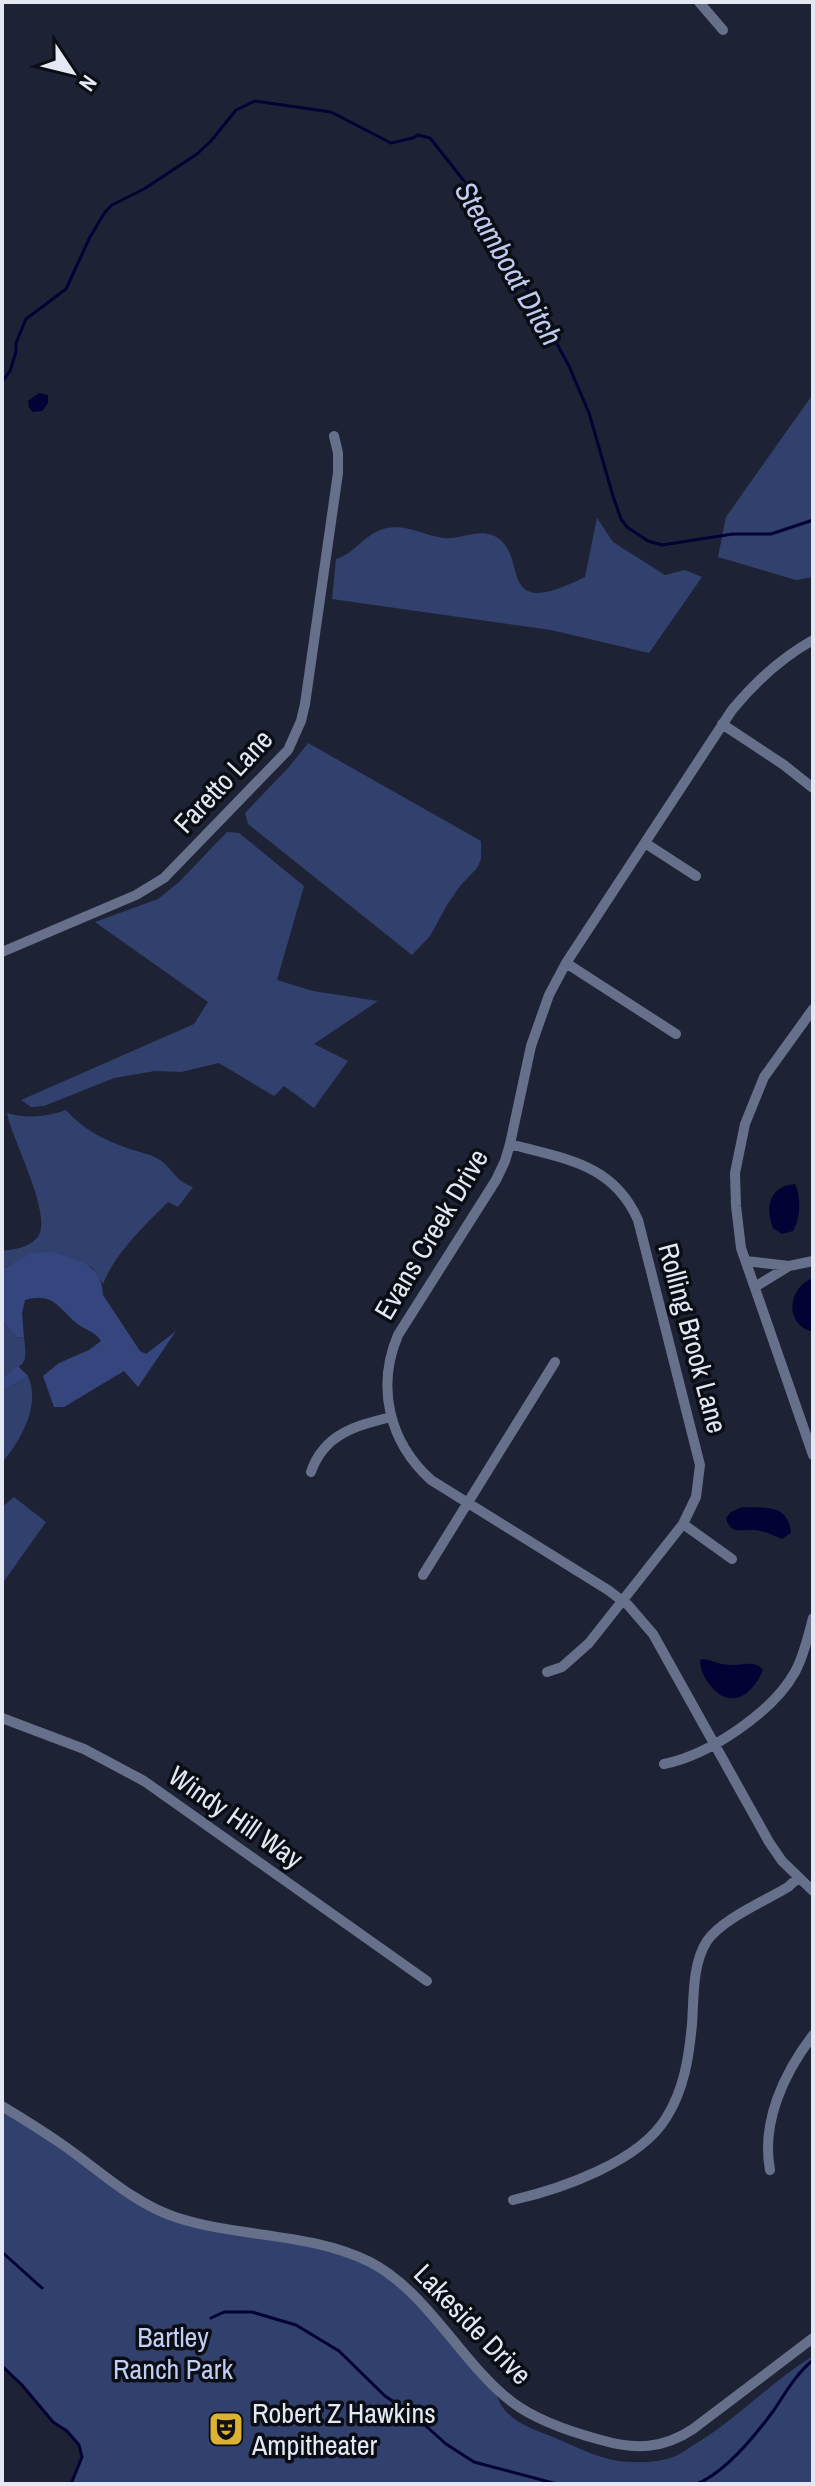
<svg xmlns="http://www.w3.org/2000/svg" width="815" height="2486" font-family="'Archivo Narrow',sans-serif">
<rect width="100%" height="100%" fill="#1d2334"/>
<!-- green -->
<path fill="#32406e" d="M813 394V577L796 580 718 557 726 517Z
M597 518 613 542 665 575 685 570 702 577 649 653 551 630 332 599 336 559C354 554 364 535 383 529 405 523 422 535 443 538 459 540 477 529 492 535 533 551 490 625 585 577Z
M308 743 481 841V859L477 868 460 886 447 905 430 936 412 955 248 824 245 813 289 767Z
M227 832 239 833 304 886 277 980 313 991 378 1001 314 1044 348 1061 314 1108 284 1086 274 1096 219 1063 181 1072 155 1071 114 1078 44 1106 31 1107 21 1100 194 1024 208 1002 95 922 158 899 179 882Z
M66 1110C82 1129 106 1141 130 1149 139 1152 153 1155 160 1160 174 1170 174 1180 193 1187L178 1207 168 1202C144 1226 115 1253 103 1284L93 1268 55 1252 10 1265 2 1270V1251C15 1249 28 1248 37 1238 55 1218 11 1138 7 1113 27 1119 47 1117 66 1110Z
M2 1321 16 1337 24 1338C28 1367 24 1362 2 1378Z
M28 1376C41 1405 21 1440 2 1463V1391Z
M14 1497 46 1522 2 1584V1507Z
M2 2108 160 2216 348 2254 395 2281 496 2390C499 2416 526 2427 548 2435 571 2444 594 2457 618 2461 634 2463 658 2463 673 2457 682 2454 691 2446 700 2441 740 2416 772 2381 813 2356V2484H71L82 2457 79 2445 67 2431 53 2422 22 2385 2 2366Z"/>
<!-- forest -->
<path fill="#35457e" d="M55 1252C79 1262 101 1262 103 1295L140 1351 146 1354 176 1331 138 1387 124 1371 64 1407H54L43 1376 59 1363 89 1350 101 1341C94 1330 84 1330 75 1322 57 1306 52 1292 25 1300L22 1313 24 1338 16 1337 2 1321V1270L31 1253Z
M18 1366 28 1376 2 1391V1378Z"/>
<!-- water -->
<path fill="#030235" d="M39 393 48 395V403L42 411 33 412 29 408 28 401Z
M795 1184C801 1196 801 1218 793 1231L782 1234 773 1228C765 1208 769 1186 795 1184Z
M813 1278V1332C784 1325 787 1288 813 1278Z
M742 1507C767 1508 788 1504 791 1533L782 1539C773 1535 764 1531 755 1530 741 1529 730 1535 726 1518L731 1512Z
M704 1659C713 1661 722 1665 731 1665 744 1665 755 1660 763 1670 752 1696 730 1711 709 1684 704 1677 700 1669 700 1660Z"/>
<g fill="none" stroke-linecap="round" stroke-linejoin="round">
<!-- stream -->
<path stroke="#030235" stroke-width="3" d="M2 382 10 371 16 352V343L26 319 66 289 90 237 105 212 112 205 144 189 197 154 211 141 236 110 255 101 331 112 391 143 413 138 418 135 430 138 480 201 501 248 525 285 569 366 589 413 613 496 621 519 627 527 648 541 662 545 733 534H771L813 520
M2 2252 42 2288
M211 2318 224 2312H252L296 2325 339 2351 385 2396 416 2417 446 2444 474 2462 557 2484
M2 2366 22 2385 53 2422 67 2431 79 2445 82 2457 71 2484
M697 2484C727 2471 755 2436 774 2410 786 2392 796 2374 813 2360"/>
<!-- minor -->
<path stroke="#67708b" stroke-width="10" d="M699 2 723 30
M813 640C781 658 755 682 732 710L566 963 549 995 531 1046 510 1144 505 1161 496 1180 398 1335C376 1387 389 1442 431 1480L608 1590 628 1605 653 1634 769 1842 782 1861 813 1891
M722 724 784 765 813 788
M645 843 696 876
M2 952 136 895 164 878 288 750 301 721 305 704 338 473V453L334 436
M566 963 676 1034
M813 1009 764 1077 745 1124 735 1173 736 1206 741 1248 813 1455
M510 1144C564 1159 613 1163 638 1220L700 1465 696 1497 683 1524 589 1643 562 1667 547 1672
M746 1261 789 1266
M755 1287 789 1266 813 1261
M311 1472C324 1434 355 1426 391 1417
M683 1524 732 1559
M423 1575 555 1362
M2 1718 84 1749 144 1781 427 1981
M664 1764C709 1755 773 1712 795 1672 804 1656 808 1636 813 1618
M2 2106C22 2118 43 2131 63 2145 99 2170 133 2203 175 2217 238 2238 310 2232 370 2262 428 2292 462 2364 512 2402 537 2421 571 2432 601 2440 635 2450 663 2449 693 2429L813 2338
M770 2170C761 2122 784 2073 813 2035
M513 2200C561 2189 639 2162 666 2118 684 2090 689 2057 692 2024 694 1998 692 1964 707 1941 722 1919 765 1901 788 1887L798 1878"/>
</g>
<!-- icons -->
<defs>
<symbol id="theatre-square" viewBox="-11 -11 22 22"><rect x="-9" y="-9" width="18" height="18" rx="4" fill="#dcb233" stroke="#0a0d14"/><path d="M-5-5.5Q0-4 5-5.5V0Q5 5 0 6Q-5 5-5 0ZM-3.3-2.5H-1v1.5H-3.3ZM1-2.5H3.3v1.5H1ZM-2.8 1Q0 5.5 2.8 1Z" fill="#111"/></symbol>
</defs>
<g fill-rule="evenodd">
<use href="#theatre-square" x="206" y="2409" width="40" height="40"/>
</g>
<g text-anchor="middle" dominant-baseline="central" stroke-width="7" stroke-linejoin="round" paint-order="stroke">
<!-- street labels -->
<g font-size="28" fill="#e3e8f3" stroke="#0a0d14">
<text transform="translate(223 781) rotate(-47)">Faretto Lane</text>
<text transform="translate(431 1234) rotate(-59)">Evans Creek Drive</text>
<text transform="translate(693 1338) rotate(75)">Rolling Brook Lane</text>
<text transform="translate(236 1817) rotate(35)">Windy Hill Way</text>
<text transform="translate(473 2324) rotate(46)">Lakeside Drive</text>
</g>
<!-- park labels -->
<g font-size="28" fill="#c1cdf1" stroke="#0a0d14">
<text x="173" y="2337">Bartley<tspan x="173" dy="32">Ranch Park</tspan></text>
</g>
<!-- poi labels -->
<g font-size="28" fill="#e3e8f3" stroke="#0a0d14" text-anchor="start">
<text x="252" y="2413">Robert Z Hawkins<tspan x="252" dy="32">Ampitheater</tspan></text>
</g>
<!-- water labels -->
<g font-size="30" font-style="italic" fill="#bfccef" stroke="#0a0d14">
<text transform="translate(509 263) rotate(60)">Steamboat Ditch</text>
</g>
</g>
<!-- border -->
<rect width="815" height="2486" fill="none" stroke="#e3e8f3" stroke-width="8"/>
<!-- north arrow -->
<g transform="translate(72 72) rotate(125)" stroke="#0a0d14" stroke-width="6" paint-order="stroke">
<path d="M0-6L14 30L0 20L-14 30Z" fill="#e3e8f3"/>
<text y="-12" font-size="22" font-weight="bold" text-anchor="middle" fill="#e3e8f3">N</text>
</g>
</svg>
